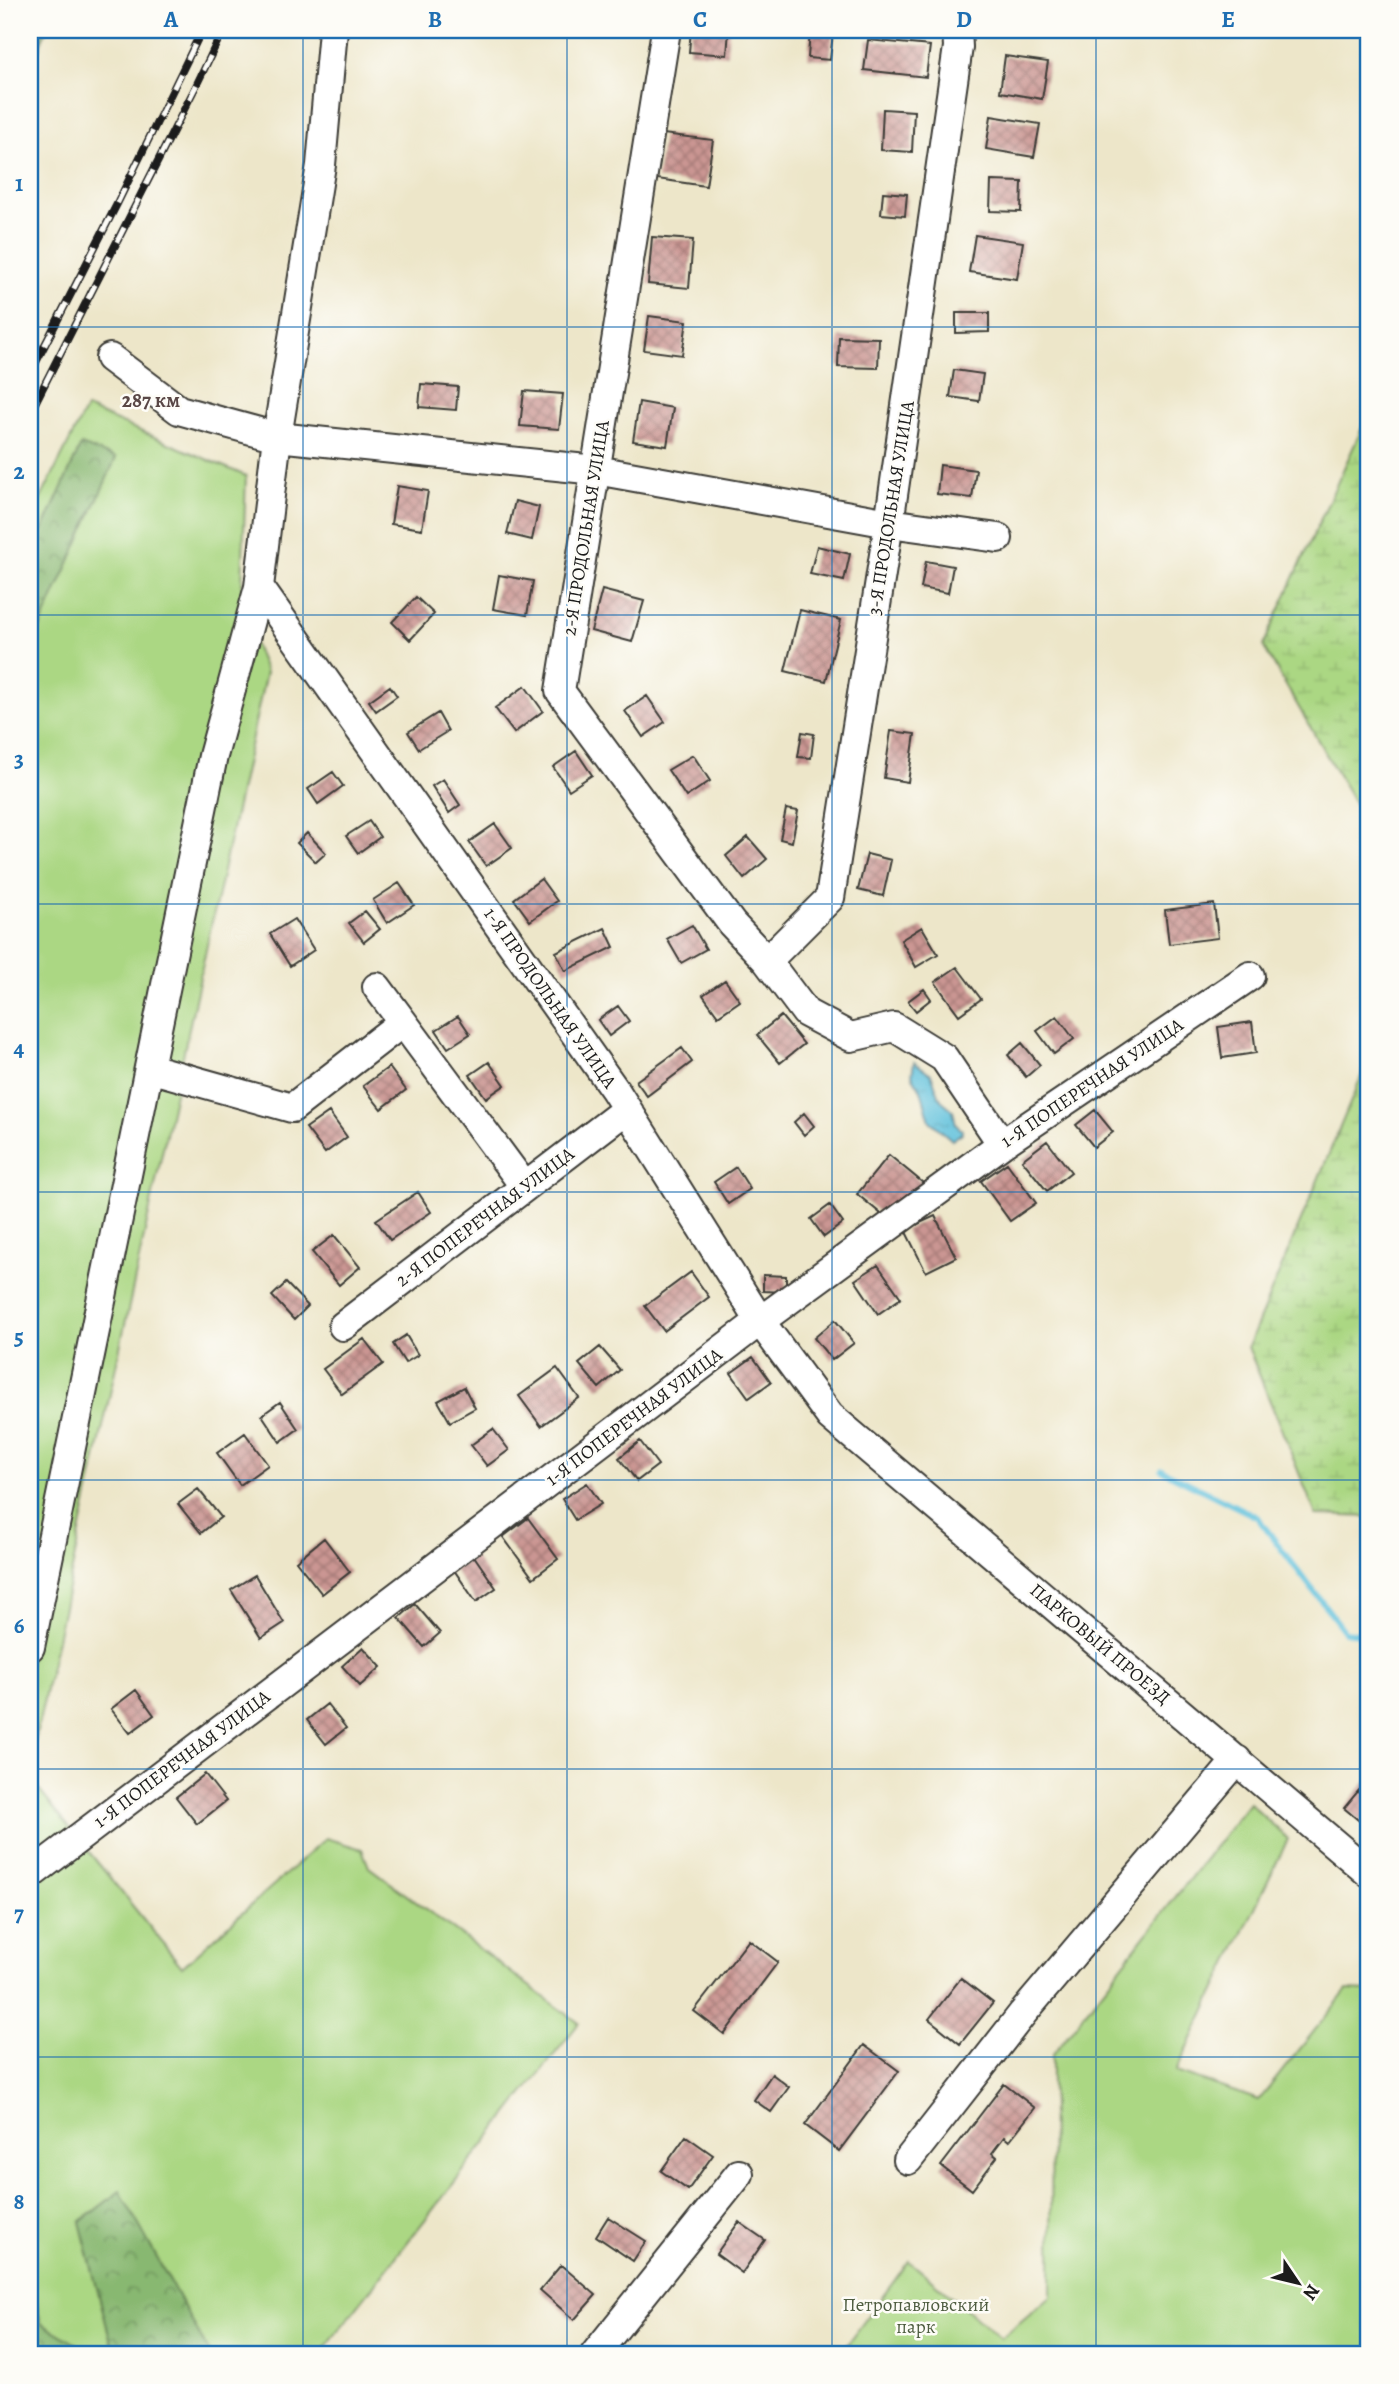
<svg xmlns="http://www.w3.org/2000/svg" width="1399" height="2384" font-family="Alegreya,serif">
<defs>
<pattern id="forest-crowns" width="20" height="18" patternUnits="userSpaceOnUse" patternTransform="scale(1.75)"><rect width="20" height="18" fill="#88b871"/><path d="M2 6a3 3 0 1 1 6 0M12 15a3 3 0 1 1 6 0" fill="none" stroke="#6e955c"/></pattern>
<pattern id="wetland-marsh" width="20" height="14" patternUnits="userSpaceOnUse" patternTransform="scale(1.75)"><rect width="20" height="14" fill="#abd783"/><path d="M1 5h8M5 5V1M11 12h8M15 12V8" fill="none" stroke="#93b871"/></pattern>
<pattern id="water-ripples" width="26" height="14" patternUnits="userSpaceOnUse" patternTransform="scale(1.75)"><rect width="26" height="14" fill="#5dc0db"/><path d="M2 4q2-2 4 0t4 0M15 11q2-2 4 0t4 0" fill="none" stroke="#50a4bb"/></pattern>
<pattern id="building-cross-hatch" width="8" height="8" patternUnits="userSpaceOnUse" patternTransform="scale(1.75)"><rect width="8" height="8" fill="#cb9693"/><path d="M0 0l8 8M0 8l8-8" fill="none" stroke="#a47a77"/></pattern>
</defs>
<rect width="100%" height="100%" fill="#fdfcf7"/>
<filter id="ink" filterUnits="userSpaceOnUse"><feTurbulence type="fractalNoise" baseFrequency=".0143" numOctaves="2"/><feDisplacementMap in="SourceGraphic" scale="14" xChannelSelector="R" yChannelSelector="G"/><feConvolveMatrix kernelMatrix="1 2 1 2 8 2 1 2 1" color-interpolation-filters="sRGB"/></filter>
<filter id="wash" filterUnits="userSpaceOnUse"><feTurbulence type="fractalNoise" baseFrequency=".00686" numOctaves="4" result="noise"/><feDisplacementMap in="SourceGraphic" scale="28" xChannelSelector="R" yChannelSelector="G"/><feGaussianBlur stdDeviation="1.57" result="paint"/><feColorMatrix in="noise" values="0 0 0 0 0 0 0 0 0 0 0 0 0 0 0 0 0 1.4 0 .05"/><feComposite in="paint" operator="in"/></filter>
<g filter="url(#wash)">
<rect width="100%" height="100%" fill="#ede6c9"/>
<!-- green -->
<path fill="#abd783" stroke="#647a50" stroke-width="2" d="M86 408 246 476 241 612 266 672 30 1764V520Z
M30 1779 182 1967 326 1838 362 1849 369 1867 579 2023 320 2354H30Z
M1249 1803 1288 1839 1176 2072 1259 2100 1347 1990 1369 1991V2354H840L909 2261 1001 2338 1051 2296 1052 2055Z"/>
<!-- forest -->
<path fill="url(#forest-crowns)" stroke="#526a46" stroke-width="2" d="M30 30H46L30 72Z
M81 445 116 458 30 650V558Z
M120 2191 210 2354H114L80 2222Z
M30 2277 41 2323 93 2354H30Z"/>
<!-- wetland -->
<path fill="url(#wetland-marsh)" stroke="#647a50" stroke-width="2" d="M1369 413V828L1263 646Z
M1369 1058V1517L1316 1515 1248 1347Z"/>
<!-- water -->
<path fill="url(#water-ripples)" stroke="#3c6e7c" stroke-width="2" d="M914 1062 931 1074 941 1100 953 1110 956 1125 962 1130V1133L952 1140 930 1121 921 1090 912 1075Z"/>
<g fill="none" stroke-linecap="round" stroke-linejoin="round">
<!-- stream -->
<path stroke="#5dc0db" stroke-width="6" d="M1162 1470 1257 1517 1345 1632 1369 1635"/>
</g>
<g id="blocks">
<!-- building -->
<path fill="url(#building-cross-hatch)" d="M691 30H729L727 55 689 52Z
M810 31 833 33 830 60 808 58Z
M868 40 930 46 926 77 864 70Z
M1005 56 1048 62 1042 99 1000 92Z
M883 109 914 111 912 152 881 150Z
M991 116 1040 124 1034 157 986 149Z
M663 134 713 140 706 186 657 179Z
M991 181 1022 182 1021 212 990 211Z
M883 192 907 194 905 216 881 214Z
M975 235 1023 242 1017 279 969 272Z
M652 237 693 240 689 288 648 284Z
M956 313H989V332L956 333Z
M649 316 687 321 682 355 644 350Z
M839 337 879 338 878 368 838 367Z
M954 370 983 374 979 401 950 397Z
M421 384 458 387 456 410 419 407Z
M524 391 563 394 559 429 520 426Z
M639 402 673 408 667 446 633 441Z
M940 465 976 470 972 498 937 494Z
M397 486 428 491 422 529 391 524Z
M515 501 539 507 532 540 507 534Z
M817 546 850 554 844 581 810 574Z
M926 561 953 566 948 593 921 588Z
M499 575 533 581 527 615 493 609Z
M602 590 644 601 632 642 591 631Z
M416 597 434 614 410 640 392 622Z
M800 610 841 620 826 681 785 671Z
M390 686 397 696 376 711 369 701Z
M525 686 543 711 514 733 495 708Z
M647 696 665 722 643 737 625 711Z
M438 713 448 731 419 749 408 732Z
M891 731 915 734 908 782 884 778Z
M802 732 814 734 811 758 798 757Z
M576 751 592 775 569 790 553 767Z
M693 755 710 781 686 797 668 770Z
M333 772 343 786 318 804 308 789Z
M443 779 460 805 449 813 432 786Z
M786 809 798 811 792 842 780 839Z
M369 821 380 837 358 853 346 836Z
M495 824 512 848 486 866 469 842Z
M307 833 326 853 316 862 297 843Z
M748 837 767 859 744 879 726 856Z
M867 854 891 860 883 896 858 890Z
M541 879 557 901 530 921 514 899Z
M399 883 414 905 387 923 373 900Z
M1214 904 1218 938 1169 944 1165 910Z
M365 911 380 929 364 942 349 923Z
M294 919 314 950 290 966 270 934Z
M692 925 706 949 681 963 667 939Z
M922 927 938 954 916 967 901 940Z
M605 928 614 947 565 971 556 952Z
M957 967 981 999 959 1015 935 982Z
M725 980 740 1001 718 1016 703 995Z
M924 989 931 999 916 1011 908 1001Z
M618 1006 629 1021 609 1036 598 1020Z
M458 1016 470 1034 448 1048 436 1030Z
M781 1016 804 1044 780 1063 757 1035Z
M1057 1016 1074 1039 1054 1054 1037 1031Z
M1252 1022 1256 1053 1222 1058 1218 1027Z
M1022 1043 1040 1065 1026 1077 1008 1055Z
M682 1048 692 1062 647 1096 636 1081Z
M489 1062 505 1085 486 1098 470 1075Z
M389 1067 406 1090 381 1109 363 1086Z
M1095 1110 1113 1132 1094 1147 1076 1125Z
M329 1112 347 1137 325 1153 306 1128Z
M804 1113 814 1126 804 1135 794 1122Z
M1047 1141 1071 1172 1047 1191 1022 1160Z
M889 1155 923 1183 891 1222 857 1194Z
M1007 1163 1036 1203 1010 1221 981 1181Z
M736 1167 750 1189 728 1204 714 1182Z
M418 1192 431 1212 390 1240 376 1220Z
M830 1205 843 1223 824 1237 811 1219Z
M935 1216 956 1257 926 1272 905 1230Z
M334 1235 360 1267 339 1285 312 1252Z
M878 1265 901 1298 878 1314 855 1280Z
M691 1272 709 1297 664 1331 645 1306Z
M763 1275 786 1276V1292L763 1291Z
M286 1283 308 1306 294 1320 272 1296Z
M835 1320 854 1343 832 1360 814 1338Z
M406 1335 418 1355 405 1363 393 1344Z
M364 1339 383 1364 342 1394 323 1369Z
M600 1347 620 1370 599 1388 579 1364Z
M753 1357 771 1382 749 1398 731 1373Z
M557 1368 579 1398 541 1426 519 1396Z
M464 1387 475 1408 450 1422 438 1401Z
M280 1402 298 1429 280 1442 262 1415Z
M493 1429 509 1450 487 1466 471 1445Z
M245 1433 268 1465 240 1485 217 1453Z
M640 1441 658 1465 637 1481 619 1458Z
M587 1483 601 1504 575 1520 562 1499Z
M198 1489 221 1517 201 1533 178 1504Z
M528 1518 558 1559 533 1578 503 1537Z
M324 1538 350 1572 322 1594 296 1561Z
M474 1556 496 1588 476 1602 454 1570Z
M255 1575 284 1623 261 1638 231 1590Z
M415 1604 440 1633 424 1647 399 1618Z
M363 1647 381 1667 360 1686 342 1666Z
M136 1690 154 1715 130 1733 111 1709Z
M327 1704 346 1728 326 1744 307 1720Z
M205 1774 226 1801 197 1824 176 1797Z
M1369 1778V1829L1344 1808Z
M749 1940 778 1962 724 2034 694 2011Z
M961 1978 993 2003 960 2044 929 2019Z
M864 2045 899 2071 839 2151 805 2125Z
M772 2074 789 2087 771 2112 754 2100Z
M1004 2084 1035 2108 1009 2141 1004 2137 992 2153 997 2157 972 2190 941 2166Z
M686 2136 713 2155 688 2190 661 2171Z
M608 2217 646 2241 633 2261 596 2236Z
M739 2222 765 2240 742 2273 716 2254Z
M561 2265 596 2295 574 2320 540 2290Z"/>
</g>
</g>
<g filter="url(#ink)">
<use href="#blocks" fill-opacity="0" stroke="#3b3a36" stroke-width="2"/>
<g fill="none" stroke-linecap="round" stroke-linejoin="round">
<defs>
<path id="minor" d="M666 30 560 691 732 924 767 961 806 1013 851 1037 894 1027 944 1058 1002 1144
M110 358 179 410 277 437 596 470 889 523 998 538
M259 587 615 1090 760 1321 830 1416 1369 1873
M767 961 830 898 889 523 958 47 957 30
M377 987 525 1187
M149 1068 292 1108 403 1022
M343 1326 627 1109
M30 1647 213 756 259 587 277 437 321 165 333 30
M30 1875 760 1321 1002 1144 1250 976
M908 2160 1023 2013 1237 1760
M595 2354 739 2174"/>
</defs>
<!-- minor casing -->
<use href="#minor" stroke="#3b3a36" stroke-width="32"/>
<!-- minor -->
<use href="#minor" stroke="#fff" stroke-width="28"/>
<defs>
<path id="rail" d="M30 374 118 202 202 30
M30 413 196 86 223 30"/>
</defs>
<!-- rail casing -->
<use href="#rail" stroke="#1c1c1c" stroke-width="8"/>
<!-- rail -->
<use href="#rail" stroke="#fdfcf7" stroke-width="5" stroke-dasharray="16" stroke-linecap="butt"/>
</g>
</g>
<!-- grid -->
<path fill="none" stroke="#1f6fb2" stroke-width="2" stroke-opacity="0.55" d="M303 30V2354M567 30V2354M832 30V2354M1096 30V2354M30 327H1369M30 615H1369M30 904H1369M30 1192H1369M30 1480H1369M30 1769H1369M30 2057H1369"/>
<g text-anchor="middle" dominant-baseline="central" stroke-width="5" stroke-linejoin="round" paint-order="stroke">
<!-- street labels -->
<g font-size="19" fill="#1c1c1c" stroke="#fdfcf7">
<text transform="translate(891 508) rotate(-81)">3-Я ПРОДОЛЬНАЯ УЛИЦА</text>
<text transform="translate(586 528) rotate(-81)">2-Я ПРОДОЛЬНАЯ УЛИЦА</text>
<text transform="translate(550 998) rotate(55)">1-Я ПРОДОЛЬНАЯ УЛИЦА</text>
<text transform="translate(1092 1083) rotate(-34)">1-Я ПОПЕРЕЧНАЯ УЛИЦА</text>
<text transform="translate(485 1217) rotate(-37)">2-Я ПОПЕРЕЧНАЯ УЛИЦА</text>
<text transform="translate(634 1417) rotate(-37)">1-Я ПОПЕРЕЧНАЯ УЛИЦА</text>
<text transform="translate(1100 1644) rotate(40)">ПАРКОВЫЙ ПРОЕЗД</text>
<text transform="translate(182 1759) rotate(-37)">1-Я ПОПЕРЕЧНАЯ УЛИЦА</text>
</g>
<!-- park labels -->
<g font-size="19" fill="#4e5d40" stroke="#fdfcf7">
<text x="916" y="2305">Петропавловский<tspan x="916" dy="22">парк</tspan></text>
</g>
<!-- neighbourhood labels -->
<g font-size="21" font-weight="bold" fill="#594746" stroke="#fdfcf7">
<text x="151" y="400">287 км</text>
</g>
</g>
<!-- margin -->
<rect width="1399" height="2384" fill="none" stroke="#fdfcf7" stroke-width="77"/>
<!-- north arrow -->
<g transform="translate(1298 2283) rotate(125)" stroke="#fdfcf7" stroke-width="5" paint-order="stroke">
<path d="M0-5L12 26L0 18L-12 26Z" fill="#1c1c1c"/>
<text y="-10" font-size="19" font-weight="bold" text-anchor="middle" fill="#1c1c1c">N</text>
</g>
<rect x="38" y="38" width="1322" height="2308" fill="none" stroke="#1f6fb2" stroke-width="2.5"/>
<g font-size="23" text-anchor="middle" font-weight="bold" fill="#1f6fb2">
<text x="171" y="27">A</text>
<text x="435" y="27">B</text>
<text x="700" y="27">C</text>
<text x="964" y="27">D</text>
<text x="1228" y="27">E</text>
<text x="19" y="191">1</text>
<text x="19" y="479">2</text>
<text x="19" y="767">3</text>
<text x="19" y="1056">4</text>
<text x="19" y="1344">5</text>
<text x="19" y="1633">6</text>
<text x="19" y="1921">7</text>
<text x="19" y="2209">8</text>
</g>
</svg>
